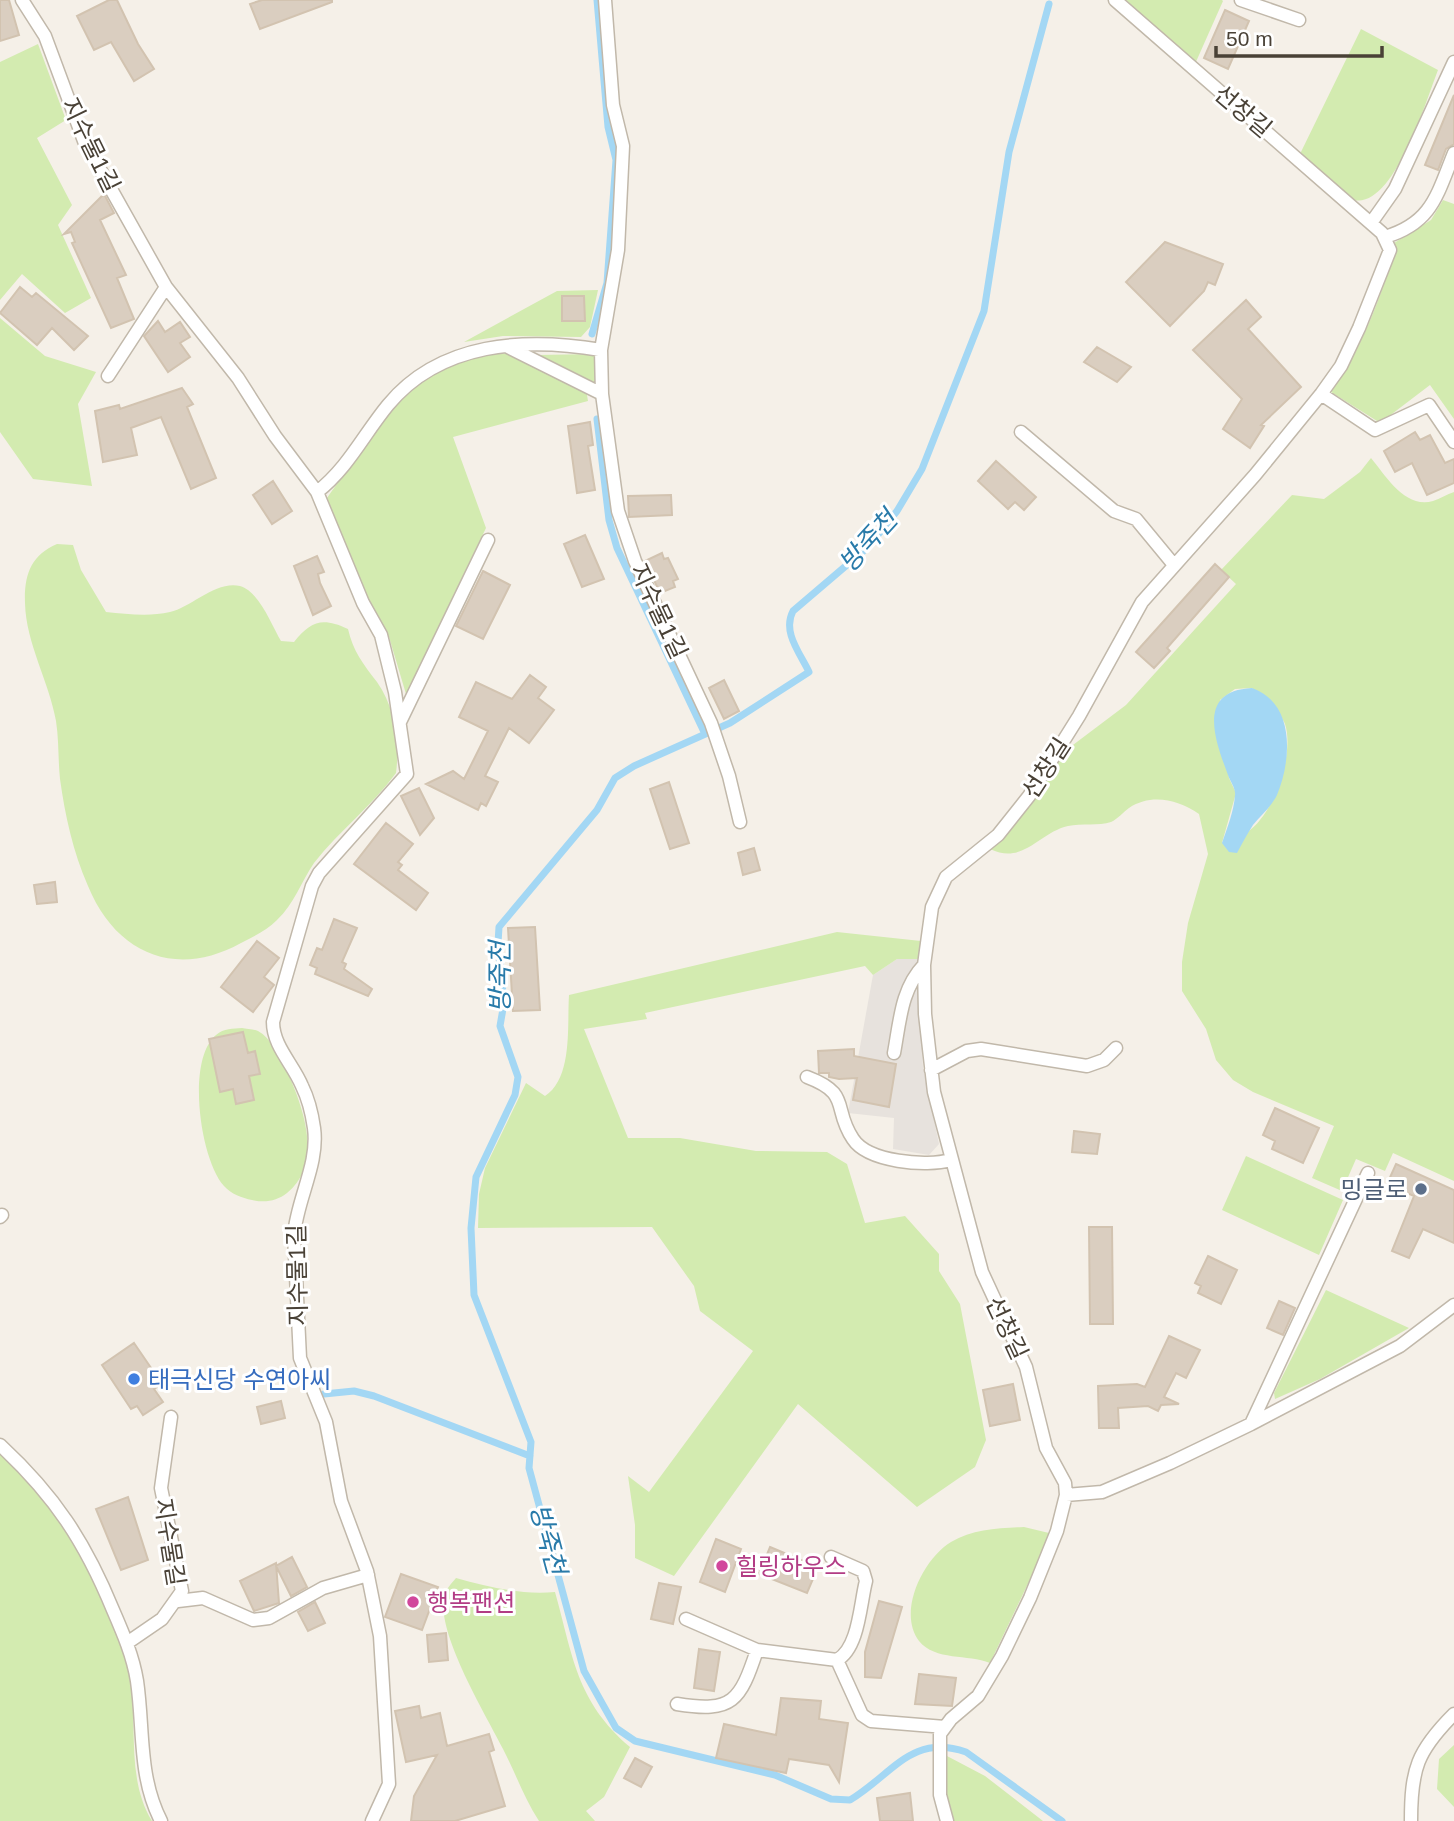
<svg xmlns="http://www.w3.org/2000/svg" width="1454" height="1821" font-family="Arial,'Noto Sans KR',sans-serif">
<rect width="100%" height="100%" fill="#f5f0e8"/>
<!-- industrial -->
<path fill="#e7e2dd" d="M897 959H918L923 1068 939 1144 929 1155 893 1149 894 1118 848 1113 873 975Z"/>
<!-- green -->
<path fill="#d3ebb0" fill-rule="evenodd" d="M1123 0H1222L1223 1 1195 64Z
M1361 29 1438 70C1427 98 1394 209 1354 200 1335 195 1314 169 1299 156Z
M38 44 66 120 37 138 72 205 58 225 91 298 65 313 22 274 0 300V62Z
M1443 200 1454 204V419L1430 385 1384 420 1377 421 1331 392C1362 349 1380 298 1396 248L1394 243 1431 220Z
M598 290 590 327 581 337 503 336 464 342 557 291Z
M0 318 45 356 96 372 78 404 92 486 33 479 0 432Z
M497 353 515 354 586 389 588 401 453 437 486 528 406 694 389 637 364 594 327 498C374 435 411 361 497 353Z
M597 354V386L536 355Z
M1371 458C1386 476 1405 509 1433 501 1440 499 1447 494 1454 492V1181L1393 1153 1385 1171 1356 1159 1342 1191 1312 1178 1334 1126 1253 1092 1233 1080 1216 1060 1206 1029 1182 991V962L1188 923 1208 854 1199 814C1178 800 1152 793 1129 808 1123 812 1118 819 1111 822 1099 826 1081 823 1068 826 1038 833 1024 865 990 849L1011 830 1061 754 1126 705 1236 584 1221 570 1292 495 1324 499 1360 472ZM1252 688C1261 698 1281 712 1285 724 1295 754 1273 816 1247 832 1240 837 1230 839 1222 843L1236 793 1229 778 1220 700 1235 689Z
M57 544 73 545 81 570 106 612C127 614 149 617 170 612 191 607 217 580 240 586 259 591 272 626 281 641L294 642C311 621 322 617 348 629 353 651 363 664 377 682 395 707 400 743 396 773 372 806 339 831 314 863 301 882 294 904 277 920 267 930 253 937 241 943 176 979 116 954 88 886 73 852 65 815 60 779 58 760 59 740 56 721 49 681 26 644 25 603 24 575 31 555 57 544Z
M837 932 921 941 918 959H897L873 975 865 966 645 1013 647 1019 584 1029 628 1138H680L756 1151 827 1152 847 1164 865 1223 905 1216 939 1254V1271L960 1304 986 1440 975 1467 917 1507 798 1404 674 1576 635 1558V1525L628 1476 649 1492 753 1351 700 1311 694 1286 652 1227 478 1228 479 1194 485 1168 526 1083 545 1096C573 1078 567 1025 569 995Z
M242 1028C246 1029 253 1029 258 1031 271 1038 279 1056 286 1069 302 1104 325 1163 287 1193 277 1201 265 1203 252 1200 242 1198 231 1194 224 1186 200 1159 186 1060 216 1035 224 1028 233 1029 242 1028Z
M1246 1156 1343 1200 1319 1255 1222 1210Z
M1326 1290 1409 1328 1320 1379 1275 1399 1274 1393Z
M0 1452C26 1478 53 1505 73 1537 94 1569 121 1637 129 1675 139 1723 125 1777 152 1821H0Z
M1024 1527 1049 1533 1035 1569 990 1663C968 1654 935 1661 919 1641 897 1612 923 1559 951 1542 973 1529 999 1528 1024 1527Z
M456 1578C489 1587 520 1595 555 1592 573 1656 576 1701 630 1747L604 1797 586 1811 595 1821H539C524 1798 516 1774 503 1749 486 1715 436 1633 444 1596 445 1590 452 1583 456 1578Z
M1454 1745V1807L1437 1789 1439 1759Z
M947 1756 985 1776 1043 1821H953L947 1800Z"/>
<!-- water -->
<path fill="#a3d7f4" d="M1252 688C1295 703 1292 759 1277 795 1271 807 1261 815 1253 825 1247 834 1242 844 1237 853L1229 852 1222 843C1227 828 1234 811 1235 795 1236 789 1230 781 1228 775 1215 740 1196 691 1252 688Z"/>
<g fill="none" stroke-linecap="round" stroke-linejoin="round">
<!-- stream -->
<path stroke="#a3d7f4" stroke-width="7" d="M1049 4 1009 152 984 311 922 469 897 511 868 547 793 611C782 632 800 653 809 672L730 723 634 766 615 778 597 810 499 927 498 943 504 1003 500 1026 518 1077 515 1095 476 1177 471 1228 474 1295 531 1442 529 1468 584 1671 616 1728 635 1741 775 1775 831 1799 850 1800C892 1775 911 1733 966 1752L1062 1821
M592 334 607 283 616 160 608 127 597 0
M597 419 609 520 617 548 705 734
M324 1394 354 1391 374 1396 530 1456"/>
</g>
<!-- building -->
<path fill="#dacec0" stroke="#d2c3b0" stroke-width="2" d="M0 0H9L19 35 0 41Z
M109 0H117L138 44 154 69 134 81 111 42 94 50 77 16Z
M262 0H332V2L260 29 250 4Z
M1225 10 1249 21 1228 69 1204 58Z
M1454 95V144L1446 149 1438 170 1425 165Z
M104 194 114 213 100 220 126 275 117 278 134 319 111 328 72 243 75 242 71 232 64 234Z
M1165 242 1223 264 1215 285 1208 282 1204 291 1170 326 1126 282Z
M20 287 32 297 36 293 88 336 74 350 52 328 37 345 0 313Z
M562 296H584L585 321H562Z
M1246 300 1261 317 1248 329 1301 387 1261 425 1264 426 1250 448 1223 429 1242 399 1193 350Z
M158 321 165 332 180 322 190 337 180 343 190 357 168 372 144 336Z
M1097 347 1131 367 1117 382 1084 362Z
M182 388 193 404 187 407 216 478 191 489 161 417 131 428 137 455 103 462 95 411 119 405 120 409Z
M590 422 593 445 588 446 595 490 577 493 568 426Z
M1415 432 1420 440 1430 435 1445 463 1454 459V483L1427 495 1412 463 1395 472 1384 451Z
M996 461 1036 497 1024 510 1015 502 1008 509 978 481Z
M273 481 292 511 272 524 253 495Z
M671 495 672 515 629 517 628 496Z
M585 535 604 579 582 587 564 544Z
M662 553 664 559 668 558 678 579 673 581 675 587 660 593 645 561Z
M317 556 324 572 318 574 320 583 331 606 313 615 294 566Z
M1215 564 1229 577 1167 648 1170 651 1154 668 1136 652Z
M483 571 510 585 483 639 456 626Z
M530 675 546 687 538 698 554 710 529 743 509 728 485 776 498 782 486 806 481 803 478 810 426 784 453 771 464 779 488 731 459 717 476 682 512 699Z
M724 680 739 711 724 719 709 688Z
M669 782 689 843 670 849 650 789Z
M419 788 434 818 420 835 401 796Z
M386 823 413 844 398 862 402 865 398 870 428 893 416 910 354 864Z
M754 848 760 870 743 875 738 853Z
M55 882 57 902 37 904 34 885Z
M334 919 357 928 342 962 346 964 344 969 372 989 368 996 315 974 317 968 310 965 317 948 322 950Z
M535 927 540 1010 513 1011 508 928Z
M257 941 279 958 264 977 274 985 253 1012 221 987Z
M243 1032 248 1053 255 1051 260 1074 249 1076 254 1100 236 1104 233 1089 220 1092 209 1039Z
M854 1049V1056L896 1064 889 1107 853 1100 857 1078 839 1079 829 1077V1073H819L818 1051Z
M1275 1108 1319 1128 1303 1163 1272 1149 1275 1141 1263 1135Z
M1074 1131 1100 1134 1097 1154 1072 1152Z
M1396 1164 1454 1190V1243L1423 1229 1409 1258 1392 1251 1414 1196 1387 1184Z
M1089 1227H1112L1113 1324H1090Z
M1208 1256 1237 1270 1221 1304 1198 1293 1201 1286 1195 1283Z
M1279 1301 1295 1308 1283 1335 1267 1328Z
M1169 1336 1200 1350 1186 1378 1176 1373 1164 1397 1179 1404 1161 1405 1158 1411 1148 1406 1118 1408 1119 1428H1099L1098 1386 1137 1384 1145 1387Z
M134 1343 162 1384 154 1389 163 1402 143 1415 137 1406 131 1409 102 1365Z
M1013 1384 1020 1420 990 1426 983 1390Z
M281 1401 285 1418 261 1424 257 1407Z
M128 1497 148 1560 121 1570 96 1509Z
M716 1539 741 1549 725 1592 700 1582Z
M770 1547 818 1567 807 1593 759 1574Z
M292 1557 307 1587 291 1596 276 1566Z
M276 1563 279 1603 254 1611 240 1581Z
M401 1574 438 1587 422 1630 385 1617Z
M659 1583 681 1587 673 1624 651 1619Z
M879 1601 902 1607 881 1678 865 1677V1652Z
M315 1602 325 1623 308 1631 298 1612Z
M446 1633 448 1660 429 1662 427 1635Z
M699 1649 720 1652 714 1691 694 1688Z
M919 1674 956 1678 952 1706 915 1704Z
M781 1698 821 1701 819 1719 848 1723 839 1782 829 1765 789 1759 786 1773 716 1758 724 1724 776 1735Z
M419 1706 421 1718 440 1713 447 1746 489 1734 494 1750 489 1752 505 1806 455 1821H411L414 1796 437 1755 406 1762 395 1711Z
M635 1758 652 1767 641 1787 624 1778Z
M910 1793 913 1821H880L877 1798Z"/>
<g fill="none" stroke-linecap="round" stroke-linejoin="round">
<defs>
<path id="lane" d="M22 0 45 36 84 141 166 287 238 378 275 436 317 492 363 603 381 635 395 692 407 774 319 873 312 886 273 1022C273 1046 293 1064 302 1086 308 1098 312 1114 314 1128 319 1164 297 1199 294 1235L300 1358 326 1422 341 1501 367 1571 380 1636 389 1784 372 1821
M605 0 613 105 623 146 618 250 601 350 602 394 618 511 635 561 711 723 729 776 740 822
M1241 0 1299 20
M1371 223 1395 189 1454 62
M1385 237C1432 223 1437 195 1454 153
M508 347 602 394
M108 376 166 287
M1321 394 1375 430 1429 405 1454 442
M1021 432 1114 511 1136 519 1174 565
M317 492C348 468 364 434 388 405 440 342 525 337 601 350
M400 722 488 540
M894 1053C900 1021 901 989 924 965
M931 1070 967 1051 981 1049 1087 1066 1104 1060 1116 1048
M807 1077C852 1094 832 1108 853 1139 868 1162 926 1167 951 1160
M0 1217 2 1215
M1251 1424 1368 1173
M0 1445C55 1496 85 1542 113 1610 123 1633 133 1656 137 1681 144 1729 138 1776 161 1821
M1066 1495 1102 1492 1170 1463 1251 1424 1400 1346 1454 1305
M178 1601 203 1598 253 1620 269 1618 323 1588 368 1575
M686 1619 757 1650 837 1660C859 1648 860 1604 866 1581L863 1571 831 1557
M127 1643 162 1619 182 1591 161 1488 171 1417
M837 1660 862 1715 871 1721 945 1727
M677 1704C733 1713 740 1701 757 1650
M947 1821 940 1795V1734L951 1719 978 1696 1002 1656 1030 1598 1057 1531 1066 1495 1065 1483 1046 1448 1026 1367 982 1272 934 1092 925 1014 924 965 932 907 946 877 998 835 1029 796 1079 716 1142 602 1255 475 1321 394 1341 366 1359 328 1390 250 1382 233 1115 0
M1411 1821C1411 1769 1417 1751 1454 1714"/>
</defs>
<!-- lane casing -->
<use href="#lane" stroke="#c1b8aa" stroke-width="15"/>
<!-- lane -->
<use href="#lane" stroke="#fff" stroke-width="12"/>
</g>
<!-- markers -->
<circle fill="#5c6f8a" stroke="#fff" stroke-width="2.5" cx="1421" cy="1189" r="7"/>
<circle fill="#3f7fe0" stroke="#fff" stroke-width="2.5" cx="134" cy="1379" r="7"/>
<g fill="#d1479c" stroke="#fff" stroke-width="2.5">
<circle cx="722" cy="1566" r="7"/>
<circle cx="413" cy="1602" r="7"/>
</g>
<g text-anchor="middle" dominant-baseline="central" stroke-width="6" stroke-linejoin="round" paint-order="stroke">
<!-- street labels -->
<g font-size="24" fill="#494136" stroke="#fff">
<text transform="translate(1243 111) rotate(40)">선창길</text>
<text transform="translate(91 145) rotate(64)">지수물1길</text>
<text transform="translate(659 611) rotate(65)">지수물1길</text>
<text transform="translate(1046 768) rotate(-57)">선창길</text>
<text transform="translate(297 1275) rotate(-91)">지수물1길</text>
<text transform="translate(1007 1328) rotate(65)">선창길</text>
<text transform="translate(170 1542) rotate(81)">지수물길</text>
</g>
<!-- service labels -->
<g font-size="24" fill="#4e5e75" stroke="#fff" text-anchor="end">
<text x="1407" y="1189">밍글로</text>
</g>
<!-- shop labels -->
<g font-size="24" fill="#366cbe" stroke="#fff" text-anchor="start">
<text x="148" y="1379">태극신당 수연아씨</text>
</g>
<!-- hotel labels -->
<g font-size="24" fill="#b23c85" stroke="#fff" text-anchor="start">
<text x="736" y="1566">힐링하우스</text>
<text x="427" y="1602">행복팬션</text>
</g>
<!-- water labels -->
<g font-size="26" font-style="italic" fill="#287aa9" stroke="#fff">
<text transform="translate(868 541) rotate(-48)">방죽천</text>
<text transform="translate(500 977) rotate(-90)">방죽천</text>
<text transform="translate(548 1539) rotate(75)">방죽천</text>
</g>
</g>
<!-- scale -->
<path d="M1216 46v10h166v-10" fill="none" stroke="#494136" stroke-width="3.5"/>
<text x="1226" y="46" font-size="21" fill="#494136" stroke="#ffffff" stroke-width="5" paint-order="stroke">50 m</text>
</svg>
